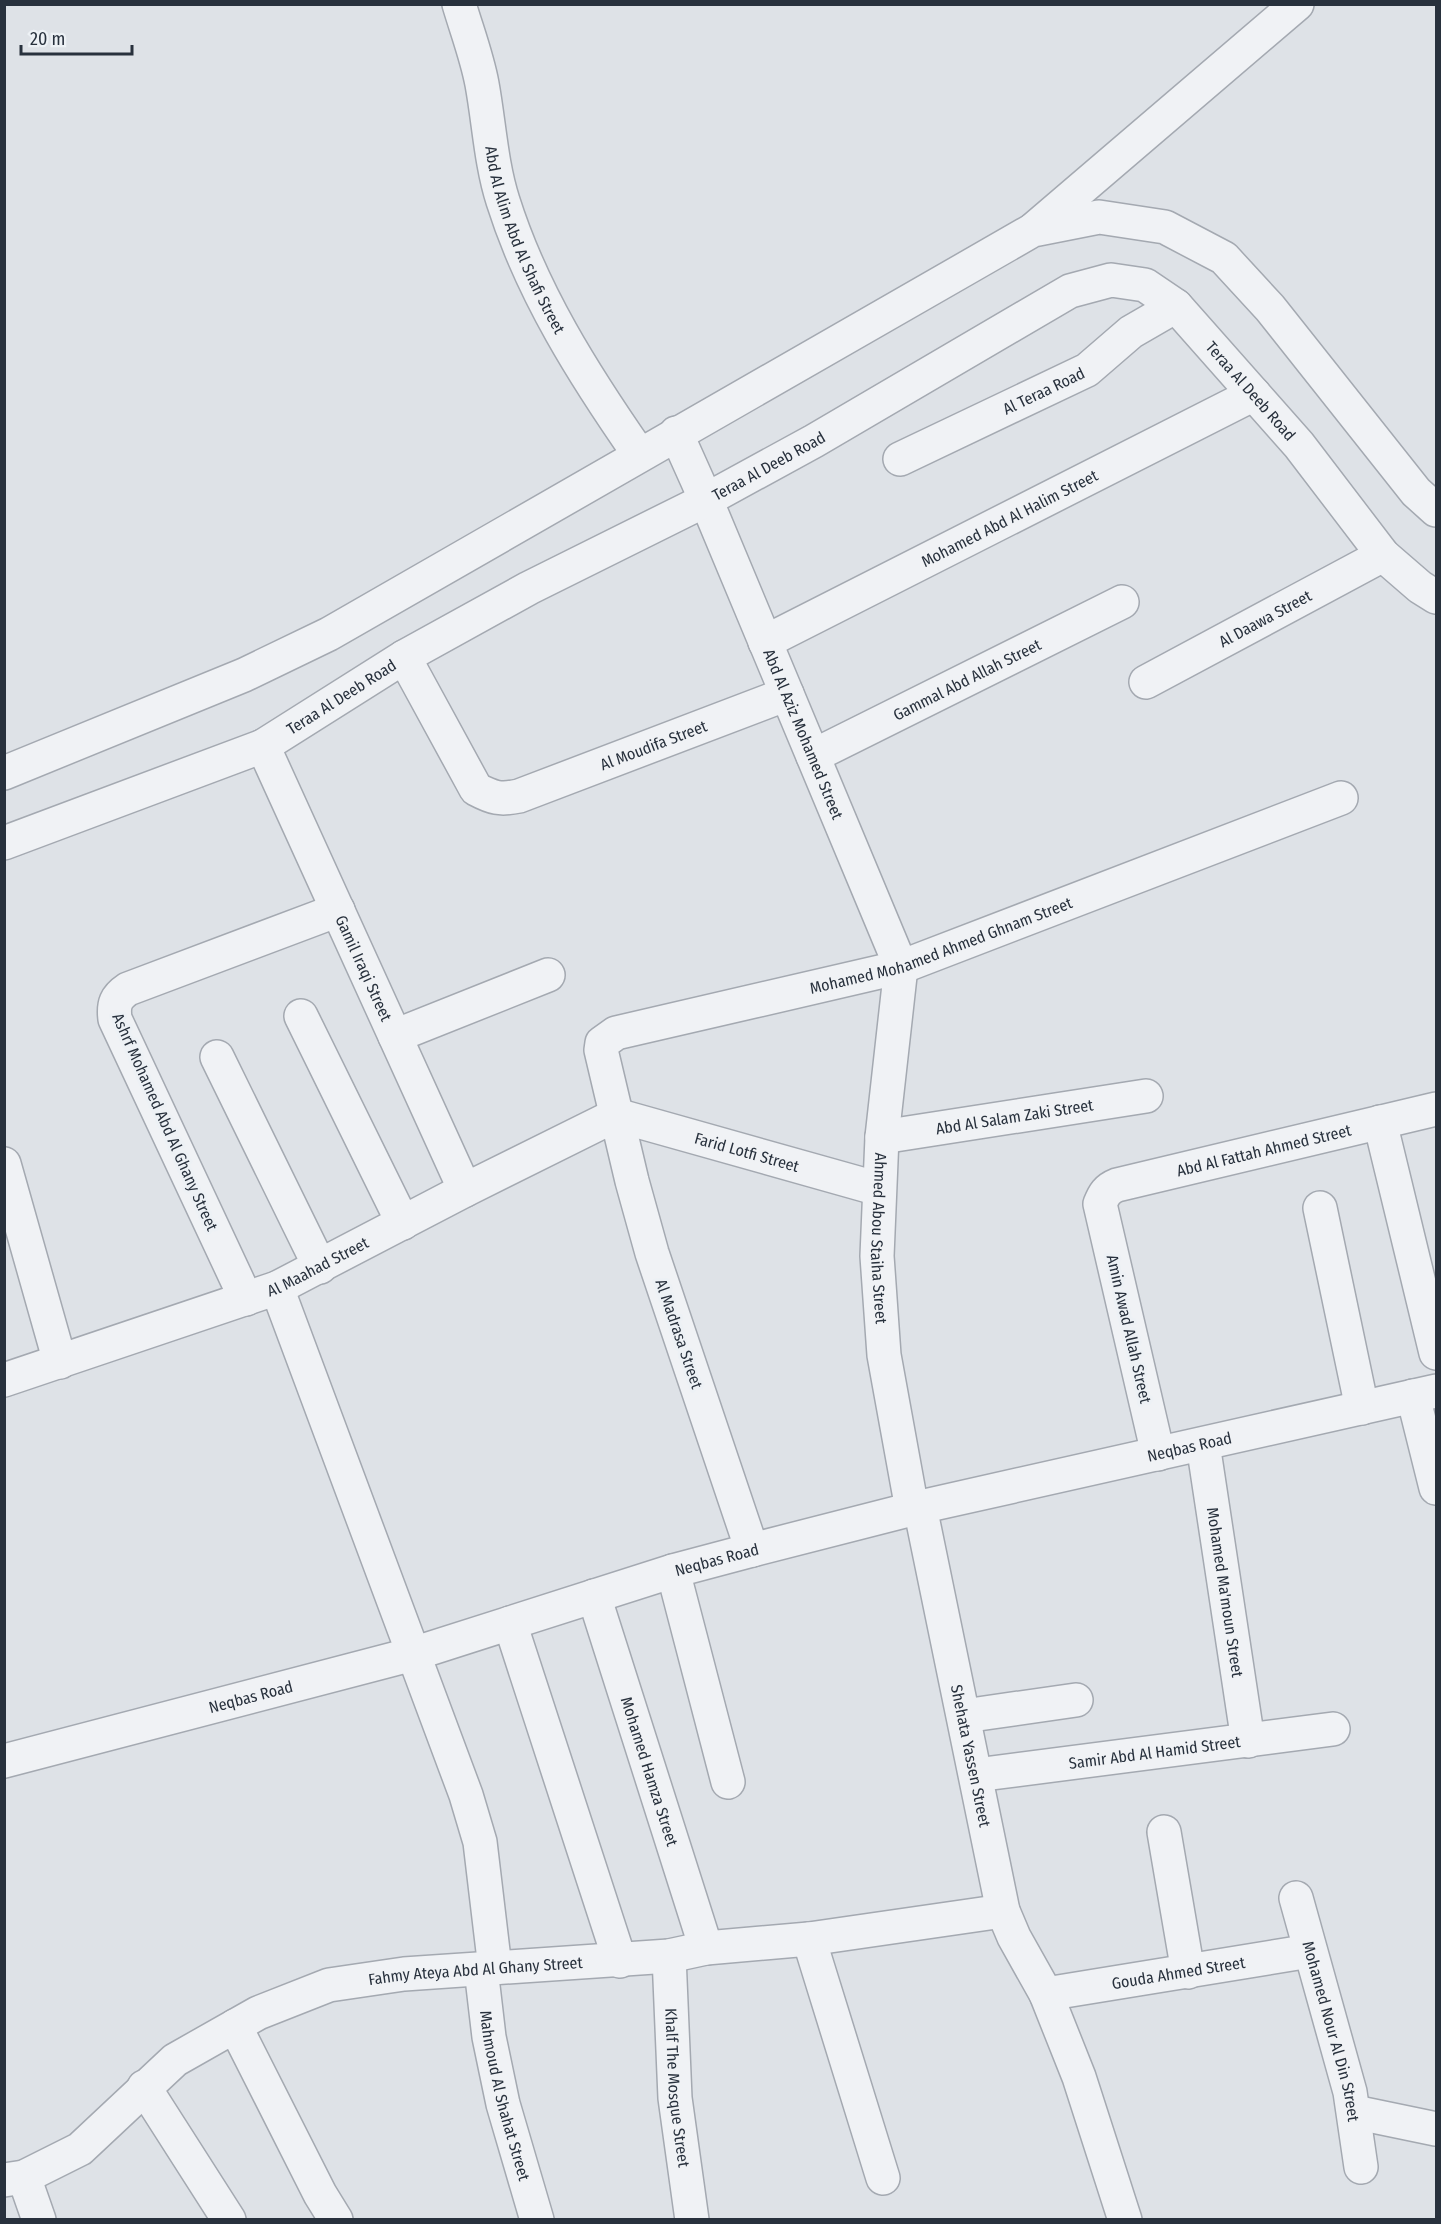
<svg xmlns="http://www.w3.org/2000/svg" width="1441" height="2224" font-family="'Fira Sans Condensed',sans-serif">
<rect width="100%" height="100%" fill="#dee2e7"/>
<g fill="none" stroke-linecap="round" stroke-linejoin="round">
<defs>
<g id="minor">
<path id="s1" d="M459 4C467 31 477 57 482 84 489 122 491 164 503 201 532 293 584 375 639 454"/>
<path d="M1034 229 1297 4"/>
<path id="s2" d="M676 433 706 500 901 967 882 1137 877 1256 884 1355 912 1509"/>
<path id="s3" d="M900 459 1087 370 1131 332 1176 306"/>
<path id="s4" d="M765 642 1254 394"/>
<path id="s5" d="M404 657 476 789C493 798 500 800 519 796L787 694"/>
<path id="s6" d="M1146 682 1383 555"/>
<path id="s7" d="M263 746 465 1190"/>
<path id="s8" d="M813 756 1122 602"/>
<path d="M4 773 244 675 329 634 1033 230 1099 217 1165 227 1224 258 1270 308 1416 492 1436 510"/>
<path id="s9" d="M4 843 263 746 404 657 529 588 706 500 814 441 1070 291 1111 280 1145 285 1176 306 1299 445 1383 555 1420 587 1436 597"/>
<path d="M301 1016 403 1223"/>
<path d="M395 1036 548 975"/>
<path d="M217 1057 320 1267"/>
<path id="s10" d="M616 1115 879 1189"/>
<path d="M1380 1122 1436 1353"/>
<path id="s11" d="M882 1137 1146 1096"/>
<path d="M4 1164 60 1362"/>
<path d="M1320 1208 1362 1408"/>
<path d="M277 1288 466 1795 480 1842 495 1968"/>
<path d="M246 1299 115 1019C113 1004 116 997 128 989L338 910"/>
<path id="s12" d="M4 1380 277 1288 465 1190 616 1115"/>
<path d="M1413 1396 1436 1488"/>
<path id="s13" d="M1203 1444 1248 1741"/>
<path id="s14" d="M1158 1454 1100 1204C1104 1194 1107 1189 1117 1185L1436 1109"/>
<path id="s15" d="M920 1507 1003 1911 1014 1937 1046 1994 1079 2077 1125 2220"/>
<path id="s16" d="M752 1550 652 1253 632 1181 601 1050 602 1043 616 1033 901 967 1341 798"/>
<path d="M673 1571 728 1782"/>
<path id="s17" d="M594 1596 706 1948"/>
<path d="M510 1623 620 1961"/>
<path d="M964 1716 1076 1700"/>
<path id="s18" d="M4 1761 413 1654 673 1571 752 1550 920 1507 1436 1391"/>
<path id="s19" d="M976 1775 1333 1729"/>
<path d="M1164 1832 1188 1972"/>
<path id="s20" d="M1296 1898 1350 2092 1361 2167"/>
<path d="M809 1939 883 2178"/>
<path id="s21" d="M669 1956 675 2098 692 2220"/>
<path id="s22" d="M481 1969 489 2037 503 2104 537 2220"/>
<path id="s23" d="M1046 1994 1310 1951"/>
<path d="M235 2026 320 2194 336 2220"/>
<path d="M144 2087 229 2220"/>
<path d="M1354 2112 1436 2129"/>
<path d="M24 2177 39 2220"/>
<path id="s24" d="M4 2180 24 2177 80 2149 175 2060 258 2013 329 1985 404 1974 669 1956 706 1948 809 1939 1003 1911"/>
</g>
</defs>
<!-- minor casing -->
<use href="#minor" stroke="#a4a9b1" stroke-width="36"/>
<!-- minor -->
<use href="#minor" stroke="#f0f2f5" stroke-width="33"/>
</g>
<g text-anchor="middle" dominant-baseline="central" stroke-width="6" stroke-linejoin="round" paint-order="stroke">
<!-- street labels -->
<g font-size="16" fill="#28313d" stroke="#edf1f5">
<text stroke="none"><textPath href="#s1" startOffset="246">Abd Al Alim Abd Al Shafi Street</textPath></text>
<text stroke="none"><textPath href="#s3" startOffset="159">Al Teraa Road</textPath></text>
<text stroke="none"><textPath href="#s9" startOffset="1431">Teraa Al Deeb Road</textPath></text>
<text stroke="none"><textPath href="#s9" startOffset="855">Teraa Al Deeb Road</textPath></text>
<text stroke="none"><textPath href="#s4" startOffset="274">Mohamed Abd Al Halim Street</textPath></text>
<text stroke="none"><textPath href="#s6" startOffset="135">Al Daawa Street</textPath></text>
<text stroke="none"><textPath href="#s8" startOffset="172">Gammal Abd Allah Street</textPath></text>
<text stroke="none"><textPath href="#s9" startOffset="369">Teraa Al Deeb Road</textPath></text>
<text stroke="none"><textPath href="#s2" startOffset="327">Abd Al Aziz Mohamed Street</textPath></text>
<text stroke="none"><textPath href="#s5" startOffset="339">Al Moudifa Street</textPath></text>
<text stroke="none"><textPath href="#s16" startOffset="884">Mohamed Mohamed Ahmed Ghnam Street</textPath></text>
<text stroke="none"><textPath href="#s7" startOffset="244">Gamil Iraqi Street</textPath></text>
<text stroke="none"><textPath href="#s11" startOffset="134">Abd Al Salam Zaki Street</textPath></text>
<text transform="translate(165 1122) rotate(66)">Ashrf Mohamed Abd Al Ghany Street</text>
<text stroke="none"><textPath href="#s14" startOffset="434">Abd Al Fattah Ahmed Street</textPath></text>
<text stroke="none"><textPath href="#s10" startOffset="136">Farid Lotfi Street</textPath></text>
<text stroke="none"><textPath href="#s2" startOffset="852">Ahmed Abou Staiha Street</textPath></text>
<text stroke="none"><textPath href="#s12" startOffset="334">Al Maahad Street</textPath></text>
<text transform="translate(1129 1329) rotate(77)">Amin Awad Allah Street</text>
<text transform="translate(679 1334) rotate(71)">Al Madrasa Street</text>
<text stroke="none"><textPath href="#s18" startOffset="1227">Neqbas Road</textPath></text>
<text stroke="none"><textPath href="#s18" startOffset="741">Neqbas Road</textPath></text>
<text stroke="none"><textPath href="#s13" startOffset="150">Mohamed Ma'moun Street</textPath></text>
<text stroke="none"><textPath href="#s18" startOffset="255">Neqbas Road</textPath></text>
<text stroke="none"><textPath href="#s19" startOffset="180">Samir Abd Al Hamid Street</textPath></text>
<text stroke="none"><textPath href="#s15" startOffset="254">Shehata Yassen Street</textPath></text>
<text stroke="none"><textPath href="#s17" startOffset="184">Mohamed Hamza Street</textPath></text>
<text stroke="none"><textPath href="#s24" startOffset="532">Fahmy Ateya Abd Al Ghany Street</textPath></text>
<text stroke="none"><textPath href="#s23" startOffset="134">Gouda Ahmed Street</textPath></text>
<text stroke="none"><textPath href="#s20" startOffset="138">Mohamed Nour Al Din Street</textPath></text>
<text stroke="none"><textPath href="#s21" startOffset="132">Khalf The Mosque Street</textPath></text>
<text stroke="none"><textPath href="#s22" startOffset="129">Mahmoud Al Shahat Street</textPath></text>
</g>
</g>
<!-- border -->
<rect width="1441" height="2224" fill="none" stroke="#28313d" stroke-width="12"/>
<!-- scale -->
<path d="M21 45v9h111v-9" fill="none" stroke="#28313d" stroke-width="3"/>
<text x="30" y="45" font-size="18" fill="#28313d" stroke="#edf1f5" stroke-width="4.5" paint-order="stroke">20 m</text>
</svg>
